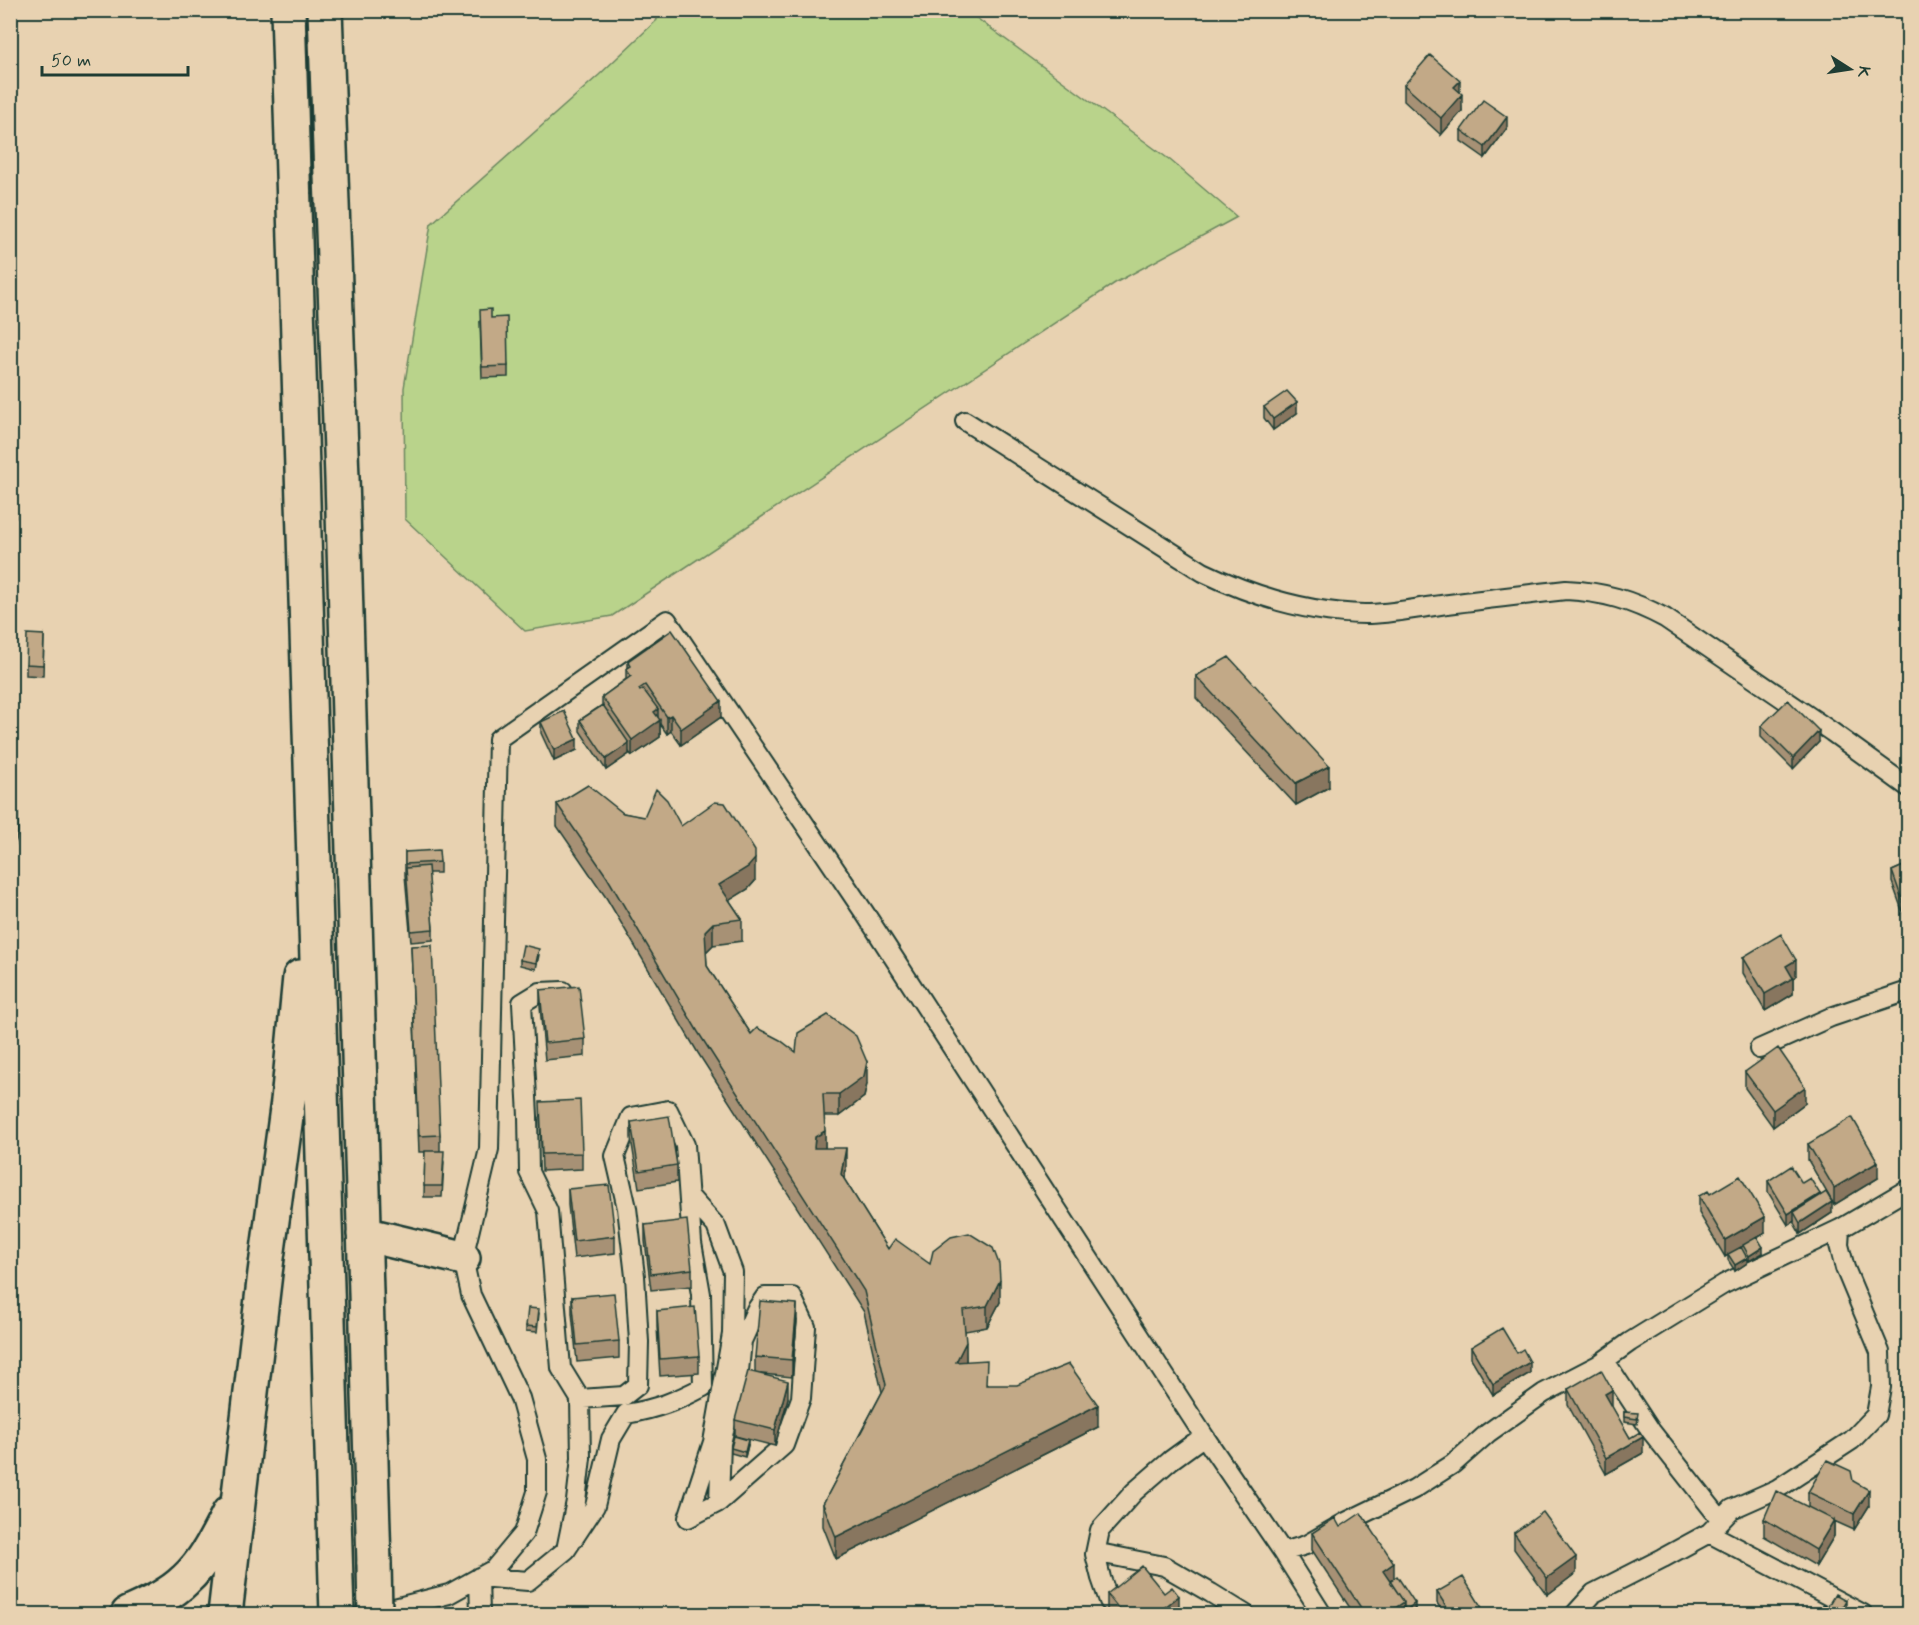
<svg xmlns="http://www.w3.org/2000/svg" width="1919" height="1625" font-family="Mynerve,sans-serif">
<rect width="100%" height="100%" fill="#e8d2b1"/>
<filter id="ink" filterUnits="userSpaceOnUse"><feTurbulence type="fractalNoise" baseFrequency=".0167" numOctaves="2"/><feDisplacementMap in="SourceGraphic" scale="12" xChannelSelector="R" yChannelSelector="G"/><feConvolveMatrix kernelMatrix="1 2 1 2 8 2 1 2 1" color-interpolation-filters="sRGB"/></filter>
<g filter="url(#ink)">
<!-- green -->
<path fill="#b9d38b" stroke="#6c8860" stroke-width="1.5" d="M656 11H967L1170 160 1237 217 1115 283 612 616 525 631 405 519 404 388 431 224 599 75 657 20Z"/>
<g fill="none" stroke-linecap="round" stroke-linejoin="round">
<defs>
<path id="street" d="M965 421 1203 572C1255 597 1307 613 1365 614 1388 614 1412 609 1434 606 1478 600 1522 595 1566 590 1604 592 1631 600 1665 618L1832 732 1908 787
M563 991 540 992 522 1003 528 1116 529 1172 548 1211 561 1368 580 1399
M1759 1049 1831 1017 1908 991
M689 1196 716 1226 733 1272 732 1334 713 1442 688 1518 719 1502 784 1445 801 1398 806 1327 792 1297H765L756 1310 742 1341 739 1371 721 1443 719 1502
M1605 1361 1651 1431 1721 1520
M1204 1436 1171 1460 1134 1492 1100 1530 1095 1554H1104L1164 1566 1211 1593 1245 1614
M1709 1533 1863 1614
M1283 1552 1306 1545 1346 1522 1414 1489 1453 1464 1488 1433 1544 1393 1598 1365 1630 1342 1724 1284 1840 1229
M1095 1554 1101 1578 1109 1601
M371 1614 449 1594 494 1569 524 1533 537 1492V1459L520 1398 471 1295 463 1258 489 1149 498 739 667 620 866 915 1204 1436 1283 1552 1322 1614
M480 1614 479 1577 528 1581 566 1550 595 1506 611 1439 626 1414C656 1409 677 1401 703 1387L701 1294 692 1243 685 1145 668 1110 631 1117 615 1156 627 1208 635 1276 639 1342 638 1385 624 1396 580 1399 581 1458 576 1501 566 1550
M1575 1614 1594 1593 1663 1558 1709 1533 1732 1509 1777 1489 1852 1440 1876 1415 1881 1387 1880 1352 1845 1268 1839 1245 1840 1229 1908 1189"/>
<path id="highway" d="M288 10 337 1614
M325 10 342 478 374 1564
M364 1234 463 1258
M128 1614C147 1605 170 1595 185 1580 205 1562 217 1537 229 1513
M225 1614 265 1273 288 1101 300 977"/>
</defs>
<!-- street casing -->
<use href="#street" stroke="#1f3d34" stroke-width="22"/>
<!-- highway casing -->
<use href="#highway" stroke="#1f3d34" stroke-width="38"/>
<!-- street -->
<use href="#street" stroke="#e8d2b1" stroke-width="18"/>
<!-- highway -->
<use href="#highway" stroke="#e8d2b1" stroke-width="33"/>
<defs>
<path id="highway-bridge" d="M374 1564 375 1614"/>
</defs>
<!-- highway-bridge casing -->
<use href="#highway-bridge" stroke="#1f3d34" stroke-width="38" stroke-linecap="butt"/>
<!-- highway-bridge -->
<use href="#highway-bridge" stroke="#e8d2b1" stroke-width="33"/>
</g>
<!-- wall -->
<path fill="#a79174" stroke="#1f3d34" stroke-width="1.5" d="M1404 85 1460 92 1462 111 1441 135 1404 101Z
M1507 128 1485 158 1461 141V130Z
M491 318 508 366V377L482 378 480 321Z
M1264 407 1297 413 1273 430 1264 418Z
M44 635 43 676 26 675V664Z
M628 661 721 717 681 745 671 731 667 734 660 724V737L632 756 629 752V754L606 770 580 731V720L602 705V697L626 679V669L628 668Z
M1196 676 1329 787 1296 805 1196 698Z
M541 722 577 750 554 761 541 733Z
M1761 726 1819 742 1793 769 1761 737Z
M557 804 623 813 681 826 755 881 748 889 729 900 742 919V941L713 945 706 952 707 966 751 1034 796 1052 867 1084 864 1097 839 1116H824L825 1148 846 1170 844 1179 888 1249 930 1264 1000 1302 987 1327 965 1331 966 1361 987 1385 1098 1427 836 1559 823 1526V1504L882 1392 864 1312 698 1053 607 899 557 826Z
M405 852 440 862V873H428L433 929V940L411 942 405 875Z
M1908 864 1903 913 1892 882V871Z
M411 946 440 1135V1151L444 1162 442 1197H424L425 1152H419Z
M539 955 536 969 520 965V960Z
M1743 957 1796 976 1793 978V994L1765 1011 1743 973Z
M540 990 585 1039V1056L545 1060 540 1007Z
M1745 1072 1805 1103 1773 1127 1745 1088Z
M540 1118 582 1153V1169L542 1171Z
M631 1122 677 1165V1182L639 1188 631 1138Z
M1808 1144 1878 1178 1834 1205 1808 1160Z
M1768 1181 1802 1183 1820 1196 1832 1213 1800 1234 1794 1223V1221L1788 1225 1768 1192Z
M568 1189 615 1236V1253L574 1258 568 1205Z
M1710 1194 1765 1233 1757 1238 1763 1253 1749 1261 1747 1258V1263L1735 1271 1728 1260V1255L1725 1257 1699 1213V1196Z
M645 1225 692 1269V1286L651 1290 645 1241Z
M572 1297 619 1341V1358L577 1362 572 1313Z
M657 1311 699 1356V1373L660 1376 657 1327Z
M539 1314 537 1332 526 1331V1326Z
M797 1321 792 1377 762 1374 788 1398 775 1446 735 1436V1420L755 1373V1357Z
M1471 1347 1517 1353 1530 1373 1493 1395 1471 1358Z
M1568 1389 1612 1407 1630 1438 1643 1453 1606 1474 1568 1405Z
M1624 1412 1638 1419 1637 1424 1624 1422Z
M748 1445 745 1457 731 1453V1448Z
M1853 1481 1869 1506 1854 1530 1834 1521V1536L1816 1566 1764 1536V1519L1808 1507V1492Z
M1340 1527 1394 1578 1415 1609 1407 1614 1404 1613V1614H1354L1312 1550V1533Z
M1514 1533 1576 1573 1547 1595 1514 1549Z
M1437 1592 1484 1614H1444L1437 1603Z
M1164 1593 1179 1613 1177 1614H1110L1107 1610V1594Z"/>
<!-- shaded-wall -->
<path fill="#88765e" stroke="#1f3d34" stroke-width="1.5" d="M1460 81V98L1462 94V111L1441 135V118L1454 87Z
M1507 117V128L1485 158V147Z
M1297 402V413L1273 430V419Z
M15 513V518L10 525V520Z
M721 701V717L681 745V729Z
M658 709V722L660 720V737L632 756V740L654 712Z
M671 715V731L667 734V717Z
M1819 731V742L1793 769V758Z
M577 739V750L554 761V750Z
M629 743V754L606 770V759Z
M1329 766V787L1296 805V783Z
M18 812V833L10 861V839Z
M755 859V881L748 889 719 907V885Z
M1908 900V911L1903 913V902Z
M713 923V945L705 953V931Z
M1796 960V976L1793 978V994L1765 1011V994L1786 966Z
M867 1062V1084L864 1097 839 1116V1094Z
M1805 1087V1103L1773 1127V1110Z
M825 1131V1153L814 1148 815 1137Z
M846 1148V1170L841 1196V1174Z
M1878 1162V1178L1834 1205V1188Z
M1820 1194V1205L1794 1212V1221L1788 1225V1214Z
M1832 1202V1213L1800 1234V1223Z
M1765 1217V1233L1725 1257V1240Z
M1763 1247V1253L1749 1261V1256Z
M1747 1258V1263L1735 1271V1265Z
M1000 1280V1302L987 1327V1306Z
M797 1304V1321L792 1377V1360Z
M966 1342V1364L956 1362Z
M1530 1362V1373L1493 1395V1384Z
M788 1381V1398L775 1446V1430Z
M1612 1390V1407L1605 1394Z
M1098 1405V1427L836 1559V1537Z
M1643 1437V1453L1606 1474V1458Z
M748 1440V1445L745 1457V1452Z
M1869 1490V1506L1854 1530V1514Z
M1834 1520V1536L1816 1566V1550Z
M1576 1557V1573L1547 1595V1578Z
M1394 1563V1580L1383 1587V1571Z
M1179 1596V1613L1177 1614H1156Z
M1846 1600V1614H1838Z
M1404 1602V1614H1386Z
M1415 1603V1609L1406 1614V1610Z"/>
<!-- building -->
<path fill="#c2a987" stroke="#1f3d34" stroke-width="1.5" d="M1430 55 1460 81 1454 87 1462 94 1441 118 1404 85Z
M1483 100 1507 117 1485 147 1461 130Z
M491 309V318L507 317 508 366 482 367 480 310Z
M1287 391 1297 402 1273 419 1264 407Z
M10 510 15 513 10 520Z
M672 630 721 701 681 729 671 715 667 717 645 685 639 689 640 691 643 689 658 709 654 712 660 720 632 740 602 697 631 676 626 669 631 666 628 661Z
M27 634 44 635 43 665 26 664Z
M1229 657 1329 766 1296 783 1196 676Z
M1788 700 1819 731 1793 758 1761 726Z
M603 705 629 743 606 759 580 720Z
M564 711 577 739 554 750 541 722Z
M588 785 623 813 644 817 656 789 667 800 681 826 715 802 725 803 755 851V859L748 867 719 885 742 919 713 923 705 931 707 966 751 1034 757 1028 780 1040 796 1052 798 1033 828 1015 856 1036 867 1062 864 1076 839 1094H823L825 1131 815 1137 814 1148H846L841 1174 888 1249 895 1239 930 1264 933 1251 951 1237 969 1233 993 1248 999 1264 1000 1280 987 1306 963 1310 966 1342 956 1362 987 1360 986 1385H1017L1069 1364 1098 1405 836 1537 823 1504 886 1385 864 1291 698 1032 607 877 557 804Z
M10 810 18 812 10 839Z
M439 850 440 862 405 864V852Z
M1908 864V900L1903 902 1892 871Z
M428 866 433 929 411 931 406 868Z
M1781 934 1796 960 1786 966 1793 978 1765 994 1743 957Z
M432 945 440 1135 419 1136 411 946Z
M523 945 539 949 536 963 520 960Z
M579 986 585 1039 545 1043 540 990Z
M1778 1048 1805 1087 1773 1110 1745 1072Z
M580 1100 582 1153 542 1154 540 1102Z
M669 1116 677 1165 639 1171 631 1122Z
M1852 1117 1878 1162 1834 1188 1808 1144Z
M425 1151H444L442 1186H424Z
M1791 1166 1802 1183 1810 1178 1820 1194 1788 1214 1768 1181Z
M1740 1176 1765 1217 1725 1240 1699 1196 1708 1191 1710 1194Z
M609 1185 615 1236 574 1241 568 1189Z
M1826 1192 1832 1202 1800 1223 1794 1212Z
M687 1220 692 1269 651 1274 645 1225Z
M1757 1237 1763 1247 1749 1256 1743 1245Z
M1741 1247 1747 1258 1735 1265 1728 1254Z
M614 1293 619 1341 577 1345 572 1297Z
M760 1301 797 1304 792 1360 755 1357Z
M695 1307 699 1356 660 1359 657 1311Z
M528 1308 539 1309 537 1327 526 1326Z
M1502 1328 1517 1353 1523 1349 1530 1362 1493 1384 1471 1347Z
M1601 1370 1612 1390 1605 1394 1630 1438 1640 1432 1643 1437 1606 1458 1568 1389Z
M748 1371 788 1381 775 1430 735 1420Z
M1624 1412 1638 1413 1637 1419 1624 1417Z
M734 1436 748 1440 745 1452 731 1448Z
M1827 1460 1851 1471 1853 1481 1869 1490 1854 1514 1808 1492Z
M1776 1491 1834 1520 1816 1550 1764 1519Z
M1543 1512 1576 1557 1547 1578 1514 1533Z
M1361 1513 1394 1563 1383 1571 1404 1602 1386 1614H1365L1312 1533 1335 1518 1340 1527Z
M1142 1566 1164 1593 1172 1587 1179 1596 1156 1614H1123L1107 1594Z
M1397 1576 1415 1603 1406 1610 1404 1607V1602L1390 1581Z
M1463 1577 1484 1611 1478 1614H1451L1437 1592Z
M1835 1594 1846 1600 1838 1614H1823Z"/>
</g>
<!-- margin -->
<rect width="1919" height="1625" fill="none" stroke="#e8d2b1" stroke-width="36"/>
<rect x="18" y="18" width="1883" height="1589" fill="none" stroke="#1f3d34" stroke-width="2" filter="url(#ink)"/>
<!-- north arrow -->
<g transform="translate(1850 69) rotate(102)" stroke="#e8d2b1" stroke-width="4.5" paint-order="stroke">
<path d="M0-4.5L10 22L0 15L-10 22Z" fill="#1f3d34"/>
<text y="-9" font-size="16" font-weight="bold" text-anchor="middle" fill="#1f3d34">K</text>
</g>
<!-- scale -->
<path d="M42 66v9h146v-9" fill="none" stroke="#1f3d34" stroke-width="3"/>
<text x="51" y="66" font-size="18" fill="#1f3d34" stroke="#e8d2b1" stroke-width="4.5" paint-order="stroke">50 m</text>
</svg>
